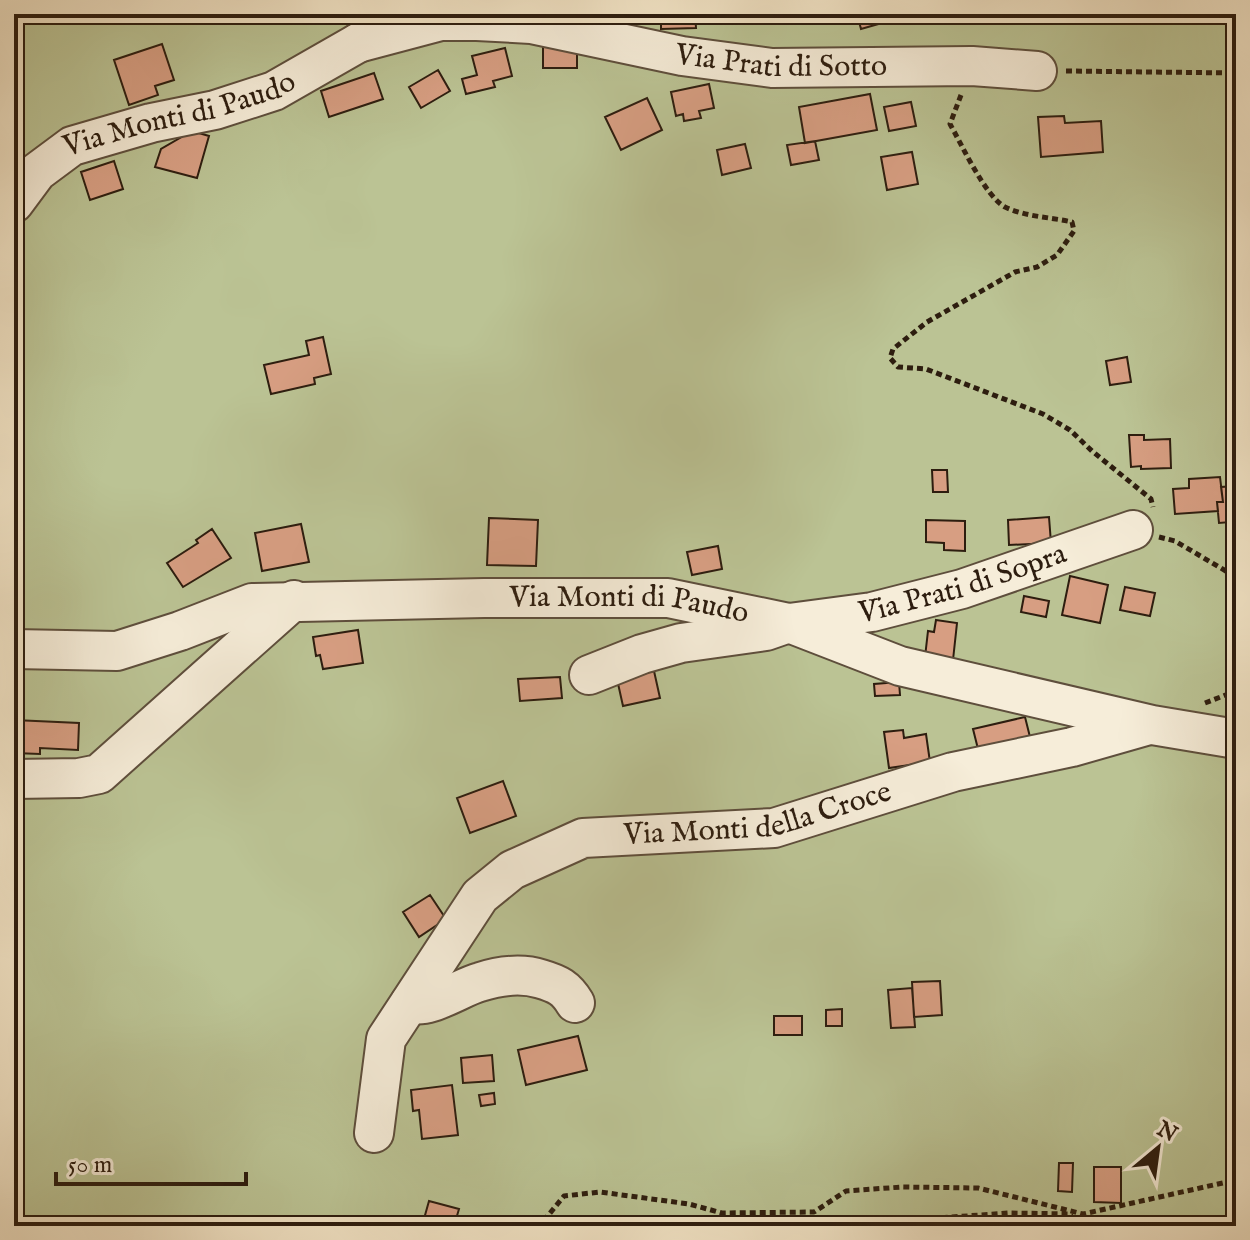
<svg xmlns="http://www.w3.org/2000/svg" width="1250" height="1240" font-family="'IM FELL English',serif">
<rect width="100%" height="100%" fill="#f1e3c5"/>
<filter id="stains"><feTurbulence type="fractalNoise" baseFrequency=".0025" numOctaves="4"/><feColorMatrix values="0 0 0 0 .2 0 0 0 0 .09 0 0 0 0 .02 0 0 0 .5 -.17"/></filter>
<radialGradient id="worn" r=".72"><stop offset=".6" stop-color="#630" stop-opacity="0"/><stop offset="1" stop-color="#630" stop-opacity=".3"/></radialGradient>
<!-- green -->
<path fill="#bbc394" stroke="#747052" stroke-width="2" d="M14 14H1236V1226H14Z"/>
<!-- building -->
<path fill="#d79e82" stroke="#2d1d0f" stroke-width="2" d="M661 14H695L696 28 661 29Z
M857 14H902L903 17 861 29Z
M162 44 174 80 155 86 158 95 129 105 114 60Z
M543 45H577V68H543Z
M505 48 512 76 493 81 495 87 466 94 462 79 477 75 472 56Z
M438 70 450 91 421 108 409 87Z
M374 73 383 99 329 117 321 91Z
M709 84 714 108 699 111 701 118 684 121 683 114 676 116 671 92Z
M870 94 877 130 805 143 799 107Z
M647 98 662 130 621 150 605 117Z
M911 102 916 126 889 131 884 107Z
M1064 116 1065 123 1101 121 1103 152 1041 157 1038 117Z
M192 131 209 136 197 178 155 167 161 149Z
M815 141 819 160 791 165 787 145Z
M745 144 751 168 722 175 717 150Z
M912 152 918 184 887 190 881 157Z
M114 161 123 189 90 200 81 172Z
M323 337 331 374 314 378 315 384 271 394 264 365 309 355 306 341Z
M1127 357 1131 382 1110 385 1106 361Z
M1129 435H1144V440L1170 439 1171 468 1141 469V466L1131 467Z
M932 470H947L948 492H933Z
M1220 477 1223 502H1217L1218 511 1175 514 1173 489 1189 488V479Z
M1236 486V530H1230V522L1219 523 1217 502H1223L1221 487Z
M1049 517 1051 543 1009 545 1008 520Z
M489 518 538 520 536 566 487 565Z
M926 520 965 521V551L944 550V543L926 542Z
M301 524 309 562 262 571 255 533Z
M212 529 231 558 183 587 167 563 198 543 196 540Z
M718 546 722 569 692 575 687 552Z
M1070 576 1108 585 1100 623 1062 615Z
M1125 587 1155 593 1150 616 1120 610Z
M1024 596 1049 601 1046 617 1021 612Z
M936 620 957 623 953 660 925 657 928 631 934 632Z
M358 630 363 663 323 669 320 655 316 656 313 637Z
M654 671 660 698 623 706 617 679Z
M560 677 562 698 520 701 518 679Z
M899 682 900 695 875 696 874 684Z
M1025 717 1031 741 979 753 973 729Z
M14 720 79 723 78 750 40 748V754L14 753Z
M903 730 904 738 926 734 930 762 889 768 884 732Z
M503 781 516 816 470 833 457 798Z
M430 895 446 919 419 937 403 912Z
M940 981 942 1015 914 1017 912 982Z
M912 988 915 1027 891 1028 888 990Z
M842 1009V1026H826V1010Z
M774 1016H802V1035H774Z
M578 1036 587 1070 526 1085 518 1050Z
M492 1055 494 1081 463 1083 461 1058Z
M452 1085 458 1135 422 1139 419 1110 413 1111 411 1090Z
M494 1093 495 1104 481 1106 479 1095Z
M1059 1163H1073L1072 1192 1058 1191Z
M1094 1167H1121V1203L1094 1202Z
M429 1201 459 1209 454 1226H422Z"/>
<g fill="none" stroke-linecap="round" stroke-linejoin="round">
<defs>
<g id="minor">
<path id="s1" d="M358 43 441 21H477L531 24 682 56 772 68 972 66 1037 71"/>
<path id="s2" d="M14 203 37 172 72 146 151 123 215 110 274 91 379 31"/>
<path id="s3" d="M14 649 117 651 180 631 252 603 484 598H668L789 623 900 666 1152 725 1236 739"/>
<path id="s4" d="M589 675 642 654 681 643 766 631 789 623 872 612 962 589 1133 530"/>
<path d="M14 779 79 778 99 774 294 600"/>
<path d="M410 1003C427 1011 461 987 480 982 499 976 522 973 541 979 558 984 566 988 575 1003"/>
<path id="s5" d="M374 1133 386 1039 480 896 512 870 583 838 774 828 953 772 1072 747 1149 725"/>
</g>
</defs>
<!-- minor casing -->
<use href="#minor" stroke="#5e4e3c" stroke-width="42"/>
<!-- path -->
<path stroke="#2d1d0f" stroke-width="5" stroke-dasharray="6 4" stroke-linecap="butt" d="M1066 71 1236 73
M961 95 950 124C962 145 985 196 1005 207 1026 217 1050 217 1072 222L1074 231 1057 255 1037 267 1015 272 927 322 893 349 890 358 898 367 926 369 1043 414 1070 430 1092 451 1151 499 1153 507
M1159 537 1175 541 1236 577
M1205 703 1236 691
M535 1226 546 1218 564 1196 600 1192 689 1204 722 1213 814 1212 846 1191 902 1187 978 1188 1083 1214 1236 1180
M822 1226 1009 1213 1073 1214"/>
<!-- minor -->
<use href="#minor" stroke="#f6edd9" stroke-width="38"/>
</g>
<g text-anchor="middle" dominant-baseline="central" stroke-width="6" stroke-linejoin="round" paint-order="stroke">
<!-- street labels -->
<g font-size="30" fill="#2d1d0f" stroke="#f6edd9">
<text stroke="none"><textPath href="#s1" startOffset="430">Via Prati di Sotto</textPath></text>
<text stroke="none"><textPath href="#s2" startOffset="194">Via Monti di Paudo</textPath></text>
<text stroke="none"><textPath href="#s4" startOffset="386">Via Prati di Sopra</textPath></text>
<text stroke="none"><textPath href="#s3" startOffset="624">Via Monti di Paudo</textPath></text>
<text stroke="none"><textPath href="#s5" startOffset="562">Via Monti della Croce</textPath></text>
</g>
</g>
<!-- margin -->
<rect width="1250" height="1240" fill="none" stroke="#f1e3c5" stroke-width="48"/>
<rect x="16" y="16" width="1218" height="1208" fill="none" stroke="#2d1d0f" stroke-width="4"/>
<rect x="24" y="24" width="1202" height="1192" fill="none" stroke="#2d1d0f" stroke-width="2"/>
<!-- north arrow -->
<g transform="translate(1158 1148) rotate(29)" stroke="#f6edd9" stroke-width="6" paint-order="stroke">
<path d="M0-6L14 30L0 20L-14 30Z" fill="#2d1d0f"/>
<text y="-12" font-size="22" font-weight="bold" text-anchor="middle" fill="#2d1d0f">N</text>
</g>
<!-- scale -->
<path d="M56 1172v12h190v-12" fill="none" stroke="#2d1d0f" stroke-width="4"/>
<text x="68" y="1172" font-size="24" fill="#2d1d0f" stroke="#f6edd9" stroke-width="6" paint-order="stroke">50 m</text>
<rect width="100%" height="100%" filter="url(#stains)"/>
<rect width="100%" height="100%" fill="url(#worn)"/>
</svg>
